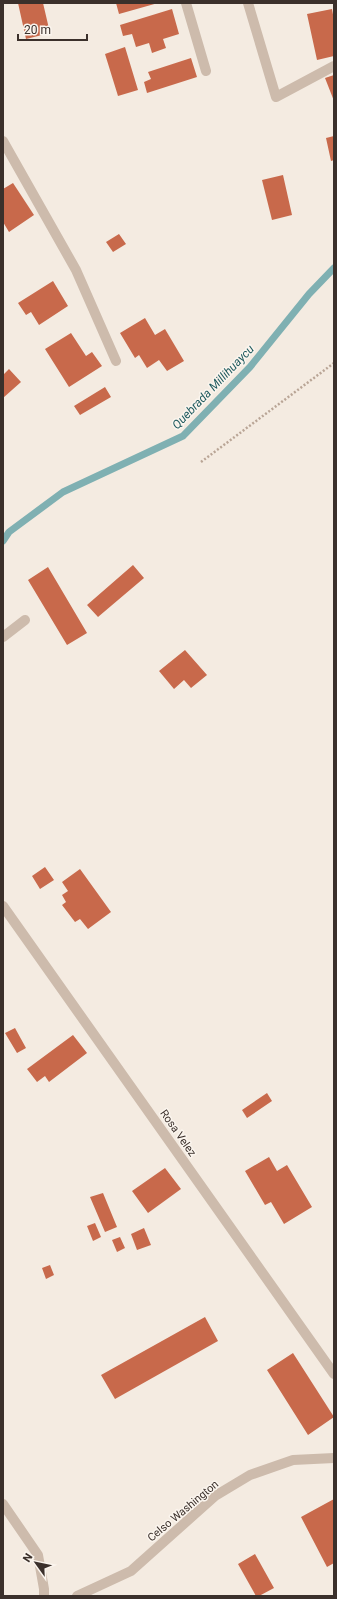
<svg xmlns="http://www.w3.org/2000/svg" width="337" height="1599" font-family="Roboto,sans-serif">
<rect width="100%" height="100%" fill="#f4ebe1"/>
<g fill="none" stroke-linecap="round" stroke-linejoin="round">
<!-- stream -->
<path stroke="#7fb0b2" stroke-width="7" d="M3 541 9 532 63 492 183 436 250 367 309 294 334 268"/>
</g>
<!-- building -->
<path fill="#c8694b" d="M18 3H43L50 33 26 39Z
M116 3H158L119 14Z
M172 9 179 34 163 39 166 48 152 53 149 43 136 47 132 34 123 36 120 25Z
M332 9 334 20V56L317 60 307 14Z
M125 47 138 90 118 96 105 54Z
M191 58 197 77 147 93 144 82 151 79 148 72Z
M334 75V101L325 78Z
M334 136V160L331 161 326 138Z
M283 175 292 215 272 220 262 180Z
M13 183 34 215 9 232 3 222V189Z
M119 234 126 244 113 252 106 242Z
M53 281 68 306 39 325 31 312 26 315 18 303Z
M145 318 155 335 165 329 184 361 167 371 159 360 147 368 139 355 135 358 120 333Z
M71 333 86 356 92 352 102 366 69 387 45 349Z
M9 369 21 382 3 398V375Z
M105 387 111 397 80 415 74 406Z
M133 565 144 578 98 617 87 605Z
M48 567 87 633 67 645 28 580Z
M185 650 207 675 191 688 184 680 174 689 159 671Z
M45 867 54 880 40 889 32 876Z
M80 869 111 912 88 929 80 919 75 922 62 905 66 902 62 895 68 891 62 882Z
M15 1028 26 1048 17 1053 5 1033Z
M73 1035 87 1053 49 1082 45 1076 37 1082 27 1069Z
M267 1093 272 1101 247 1118 242 1110Z
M269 1157 277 1171 287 1165 312 1207 284 1224 271 1202 265 1205 245 1171Z
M165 1168 181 1189 148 1213 132 1191Z
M103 1193 117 1227 105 1232 90 1197Z
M95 1223 101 1237 93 1241 87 1226Z
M144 1228 151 1245 137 1250 131 1234Z
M120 1237 125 1248 117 1252 112 1240Z
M50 1265 54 1275 46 1279 42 1268Z
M205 1317 218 1341 115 1399 101 1375Z
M293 1353 334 1417 308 1435 267 1370Z
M334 1499V1563L327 1567 301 1517Z
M255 1554 274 1588 259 1596H256L238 1564Z"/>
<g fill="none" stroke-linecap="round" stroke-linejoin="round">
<!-- path -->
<path stroke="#b9a596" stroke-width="2.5" stroke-dasharray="2 2" stroke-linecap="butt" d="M201 462 334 363"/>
<!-- minor -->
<path stroke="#cdbbac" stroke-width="10" d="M186 3 206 71
M248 3 276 97 334 66
M3 141 76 270 116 361
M3 637 25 620
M3 906 334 1374
M3 1504 38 1555 44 1589V1596
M77 1596 131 1571 215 1496 250 1475 293 1460 334 1458"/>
</g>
<g text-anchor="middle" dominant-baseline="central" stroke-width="3" stroke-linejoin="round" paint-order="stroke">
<!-- street labels -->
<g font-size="11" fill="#3b302b" stroke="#fbf5ee">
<text transform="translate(178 1133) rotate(55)">Rosa Velez</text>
<text transform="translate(183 1511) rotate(-40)">Celso Washington</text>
</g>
<!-- water labels -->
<g font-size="12" font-style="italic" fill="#1f5a5e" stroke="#fbf5ee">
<text transform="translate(213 387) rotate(-46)">Quebrada Millihuaycu</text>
</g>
</g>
<!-- border -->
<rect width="337" height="1599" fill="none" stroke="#3b302b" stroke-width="8"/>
<!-- north arrow -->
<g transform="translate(36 1563) rotate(303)" stroke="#fbf5ee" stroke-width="3" paint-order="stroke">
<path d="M0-3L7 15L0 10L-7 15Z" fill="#3b302b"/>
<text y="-6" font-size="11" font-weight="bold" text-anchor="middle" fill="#3b302b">N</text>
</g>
<!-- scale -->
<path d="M18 34v6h69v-6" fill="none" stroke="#3b302b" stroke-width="2"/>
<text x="24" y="34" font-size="12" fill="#3b302b" stroke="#fbf5ee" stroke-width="3" paint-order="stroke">20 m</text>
</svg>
